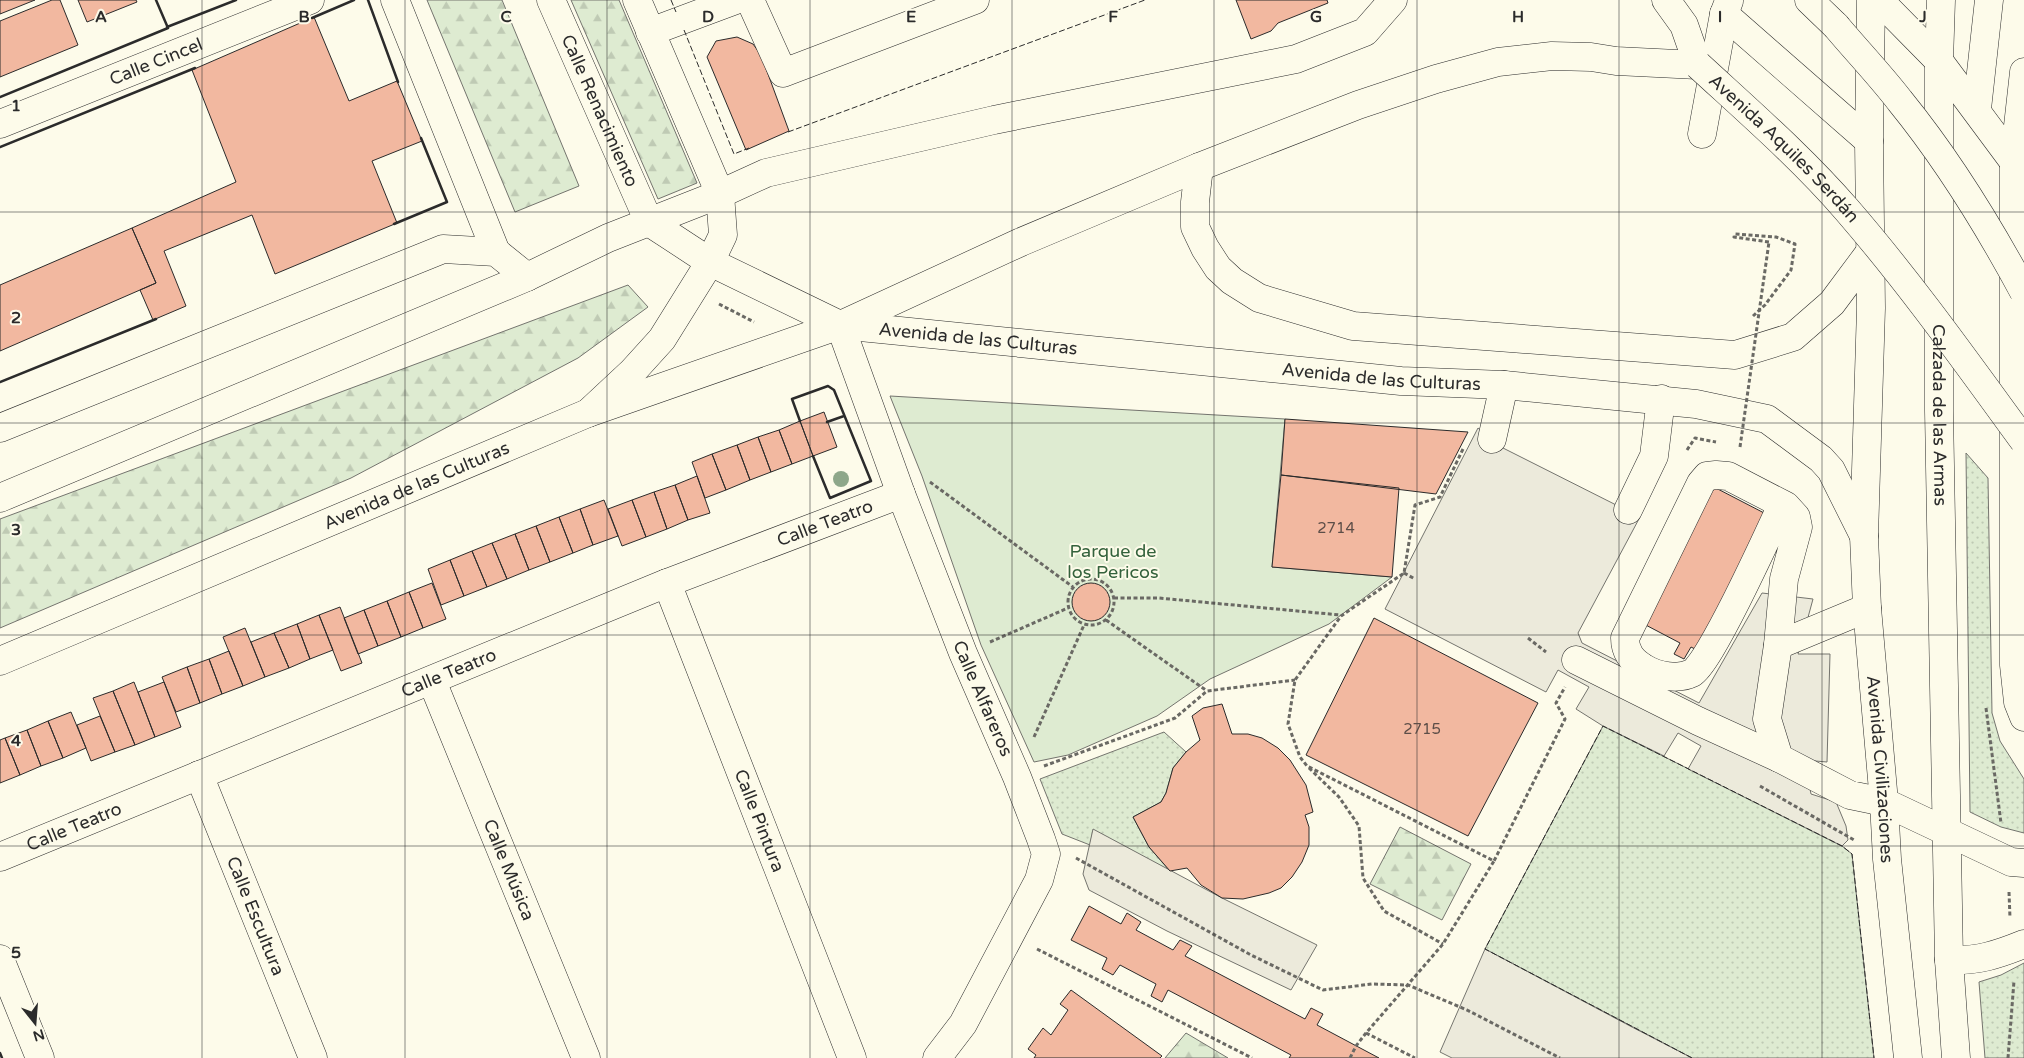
<svg xmlns="http://www.w3.org/2000/svg" width="2024" height="1058" font-family="'Varela Round',sans-serif">
<defs>
<pattern id="grass-dots" width="8" height="8" patternUnits="userSpaceOnUse" patternTransform="scale(1.25)"><rect width="8" height="8" fill="#deebd1"/><path d="M2 2h.1M6 6h.1" fill="none" stroke="#bfcab4" stroke-width="1.8" stroke-linecap="round"/></pattern>
<pattern id="forest-firs" width="22" height="20" patternUnits="userSpaceOnUse" patternTransform="scale(1.25)"><rect width="22" height="20" fill="#deebd1"/><path d="M5 1l3.5 6h-7zM16 11l3.5 6h-7z" fill="#bfcab4"/></pattern>
</defs>
<rect width="100%" height="100%" fill="#fdfbea"/>
<!-- grass -->
<path fill="url(#grass-dots)" stroke="#74746e" d="M1966 453 1988 478 1992 713 2000 741 2024 779V833L2001 827 1970 812Z
M1603 726 1842 846 1852 854 1874 1058H1692L1485 949Z
M1164 732 1186 752 1173 768 1166 793 1161 802 1133 817 1149 847 1170 871 1093 830 1090 845 1062 834 1040 779Z
M2024 963V1058H1985L1979 982 2001 975Z"/>
<!-- forest -->
<path fill="url(#forest-firs)" stroke="#74746e" d="M427 0H502L579 186 515 212Z
M571 0H619L697 183 658 199Z
M628 285 648 307 578 358 351 478 0 628V519Z
M1400 827 1471 864 1442 920 1370 884Z
M1186 1033 1228 1058H1165Z"/>
<!-- green -->
<path fill="#deebd1" stroke="#74746e" d="M890 396 1285 419 1272 567 1392 577 1329 624 1210 679 1157 716 1068 755 1034 762 981 645 922 476Z"/>
<!-- parking -->
<path fill="#eceadb" stroke="#74746e" d="M1478 428 1503 448 1640 517 1578 633 1582 643 1699 703 1762 593 1813 599 1798 654H1830L1827 762 1804 760 1811 794 1836 802 1846 826 1848 840 1842 846 1688 769 1701 746 1678 733 1664 756 1603 726 1576 709 1589 687 1558 670 1546 692 1385 609Z
M1093 829 1222 898 1317 945 1291 990 1167 931 1089 890 1083 874Z
M1485 949 1630 1026 1692 1058H1452L1440 1052Z"/>
<!-- building -->
<path fill="#f2b8a0" stroke="#2b2b2b" d="M0 0H35L0 14Z
M52 0H60L78 45 0 77V21Z
M78 0H136L137 2 87 22Z
M1236 0H1327L1328 3 1278 23 1271 31 1251 39Z
M314 17 349 101 397 81 422 141 372 161 397 223 275 274 252 215 164 251 186 306 153 320 140 290 156 283 132 228 236 182 192 70Z
M737 37 753 44 761 55 789 131 746 150 707 57 716 41Z
M132 228 156 283 0 351V285Z
M824 412 837 447 813 456 800 421Z
M1285 419 1468 432 1436 494 1281 475Z
M800 421 813 456 792 464 779 430Z
M779 430 792 464 771 472 758 437Z
M758 437 771 472 750 480 737 445Z
M737 445 750 480 726 490 712 454Z
M712 454 726 490 705 498 692 462Z
M1281 475 1399 488 1392 577 1272 567Z
M697 476 710 513 688 520 675 485Z
M675 485 688 520 667 529 654 492Z
M1712 486 1768 515 1697 650 1691 647 1684 659 1674 654 1680 643 1640 622Z
M654 492 667 529 646 537 632 500Z
M604 500 618 536 593 545 580 509Z
M632 500 646 537 622 546 608 509Z
M580 509 593 545 573 553 559 517Z
M559 517 573 553 550 562 536 526Z
M536 526 550 562 529 570 515 534Z
M515 534 529 570 507 579 492 543Z
M492 543 507 579 487 587 472 551Z
M472 551 487 587 464 596 450 560Z
M450 560 464 596 441 605 428 569Z
M1072 602a19 19 0 1 1 38 0a19 19 0 1 1-38 0Z
M432 583 446 619 423 628 409 592Z
M409 592 423 628 401 637 387 601Z
M387 601 401 637 378 646 364 610Z
M340 607 362 663 341 671 319 615Z
M364 610 378 646 358 654 344 618Z
M319 615 333 650 310 659 297 624Z
M1374 618 1538 703 1468 836 1306 755Z
M297 624 310 659 289 668 274 633Z
M245 628 265 677 243 686 223 637Z
M274 633 289 668 265 677 251 642Z
M229 651 243 686 222 694 209 659Z
M209 659 222 694 200 703 187 667Z
M187 667 200 703 176 712 162 677Z
M134 682 155 737 135 745 113 691Z
M164 682 181 727 155 737 138 692Z
M113 691 135 745 115 752 93 698Z
M1222 704 1232 734H1248L1262 738 1278 748 1290 760 1306 785 1313 812 1305 815 1309 827V845L1302 862 1292 877 1281 888 1269 893 1243 899 1222 898 1201 885 1187 868 1170 871 1149 847 1133 817 1161 802 1166 793 1173 768 1186 752 1200 740 1192 716 1203 708Z
M71 712 86 748 63 758 48 721Z
M100 716 115 752 91 761 77 725Z
M48 721 63 758 41 766 27 730Z
M27 730 41 766 20 775 5 738Z
M5 738 20 775 0 783V740Z
M1089 906 1121 924 1127 913 1141 922 1136 930 1173 950 1180 940 1192 946 1185 956 1305 1019 1311 1008 1323 1014 1317 1025 1379 1058H1289L1291 1055 1168 990 1162 1002 1151 996 1156 984 1120 965 1113 975 1102 969 1107 958 1071 940Z
M1071 990 1162 1056 1160 1058H1034L1036 1055 1028 1049 1043 1028 1051 1035 1068 1010 1060 1004Z"/>
<g fill="none" stroke-linecap="round" stroke-linejoin="round">
<defs>
<g id="minor">
<path d="M395 0 496 252"/>
<path id="s1" d="M551 0 649 222 710 262 840 325 901 494 963 653 1017 777 1041 839 1046 854 1039 880 963 1024 937 1058"/>
<path d="M750 0 783 73 975 0"/>
<path d="M1879 0 1939 61 2014 162 2022 177"/>
<path d="M1724 14 1869 141"/>
<path d="M650 32 736 0"/>
<path id="s2" d="M0 124 310 0"/>
<path d="M1702 134 1724 14 1729 1"/>
<path d="M588 413 633 371 662 339 710 262 723 235 720 194 637 0"/>
<path d="M0 428 443 249 496 252 527 277"/>
<path d="M1492 439 1504 385"/>
<path d="M1782 505C1770 531 1710 663 1692 673 1678 680 1657 676 1644 668 1632 661 1625 652 1625 638L1701 483 1707 476 1716 475 1728 476 1786 506 1796 517 1798 527 1784 579 1778 645 1767 719 1779 758 1850 795 1884 802"/>
<path d="M1628 510 1654 456 1661 399"/>
<path id="s3" d="M667 583 852 1058"/>
<path d="M1778 645 1867 608"/>
<path d="M1576 660 1698 721 1779 758"/>
<path id="s4" d="M432 681 586 1058"/>
<path id="s5" d="M199 775 313 1058"/>
<path id="s6" d="M0 857 667 583 901 494"/>
<path d="M0 959 40 1058"/>
</g>
<g id="major">
<path d="M1809 0 1836 26"/>
<path id="s7" d="M1871 0 1869 141 1871 308 1864 536 1867 608 1884 802 1887 859 1908 1058"/>
<path id="s8" d="M1941 0 1939 61V411L1949 960 1956 1058"/>
<path d="M2024 72 2014 162V665L2018 702 2024 717"/>
<path d="M1977 109 1989 0"/>
<path d="M1199 167 1195 202V227L1205 248 1218 268 1232 281 1259 298 1353 326 1735 355 1793 337 1832 303 1870 252"/>
<path d="M841 325 1021 242 1199 167 1358 105 1436 79 1498 62 1552 56 1591 57 1616 61 1698 65 1684 25 1666 0"/>
<path d="M0 498 527 277 608 238 720 194 766 173 994 120 1296 59 1365 32 1393 0"/>
<path id="s9" d="M0 661 588 413 840 325 1401 381 1504 385 1696 404 1767 419 1821 459 1831 470 1864 536"/>
<path d="M1884 802 2011 862 2024 863"/>
<path d="M1949 960C1978 961 1997 955 2024 944"/>
</g>
</defs>
<!-- minor casing -->
<use href="#minor" stroke="#2b2b2b" stroke-width="29"/>
<!-- major casing -->
<use href="#major" stroke="#2b2b2b" stroke-width="29"/>
<!-- path -->
<path stroke="#6a6964" stroke-width="3" stroke-dasharray="4 2.5" stroke-linecap="butt" d="M719 304 754 322
M1753 316 1765 305 1791 270 1795 244 1776 237 1735 234 1734 237 1769 242
M1463 449 1440 497 1415 505 1404 573 1341 616 1295 680 1288 724 1300 757 1307 766 1494 861 1565 719 1556 703 1565 687
M1687 450 1695 438 1716 442
M930 482 1073 587
M1404 573 1415 579
M1068 602a23 23 0 1 1 46 0a23 23 0 1 1-46 0Z
M1114 598H1159L1340 615
M1106 620 1207 691
M1528 638 1546 652
M990 642 1068 608
M1986 708 2001 823
M1034 737 1084 625
M1044 766 1175 718 1207 691 1295 680
M1309 768 1339 797 1359 826 1363 878 1384 911 1443 944
M1760 786 1854 840
M1076 858 1251 955 1323 990 1372 984 1408 985 1467 1010 1560 1058
M2009 892 2010 918
M1037 949 1252 1058
M1366 1033 1415 1058
M1350 1058 1356 1046 1366 1033 1443 944 1494 861
M2008 1058 2014 981"/>
<!-- minor -->
<use href="#minor" stroke="#fdfbea" stroke-width="28"/>
<!-- major -->
<use href="#major" stroke="#fdfbea" stroke-width="28"/>
<defs>
<g id="major-bridge">
<path d="M1836 26C1857 51 1880 75 1900 101 1948 160 1988 225 2024 292"/>
<path id="s10" d="M1698 65C1749 112 1802 158 1847 210 1911 284 1967 363 2024 441"/>
</g>
</defs>
<!-- major-bridge casing -->
<use href="#major-bridge" stroke="#2b2b2b" stroke-width="29" stroke-linecap="butt"/>
<!-- path-bridge -->
<path stroke="#6a6964" stroke-width="3" stroke-dasharray="4 2.5" stroke-linecap="butt" d="M1740 447 1769 242"/>
<!-- major-bridge -->
<use href="#major-bridge" stroke="#fdfbea" stroke-width="28"/>
<!-- fence -->
<path stroke="#2b2b2b" stroke-width="1" stroke-dasharray="6 2.5" stroke-linecap="butt" d="M671 0 676 12
M684 30 734 154 749 148
M788 132 1145 0
M1692 1058 1485 949 1603 726 1842 846 1852 854 1874 1058"/>
<!-- wall -->
<path stroke="#2b2b2b" stroke-width="2.5" d="M368 0 398 82
M312 18 354 0
M167 27 236 0
M0 97 168 28 156 0
M0 147 195 68
M394 224 447 202 421 138
M0 382 156 319
M800 421 792 399 828 386 834 390 871 481 830 498 813 456
M827 422 844 416
M0 1053 2 1058"/>
</g>
<!-- trees -->
<circle fill="#8ea78a" cx="841" cy="479" r="8"/>
<!-- grid -->
<path fill="none" stroke="#2b2b2b" stroke-width="1" stroke-opacity="0.55" d="M202 0V1058M405 0V1058M607 0V1058M810 0V1058M1012 0V1058M1214 0V1058M1417 0V1058M1619 0V1058M1822 0V1058M0 212H2024M0 423H2024M0 635H2024M0 846H2024"/>
<g text-anchor="middle" dominant-baseline="central" stroke-width="4" stroke-linejoin="round" paint-order="stroke">
<!-- number labels -->
<g font-size="15" fill="#5d4e48">
<text x="1336" y="528">2714</text>
<text x="1422" y="729">2715</text>
</g>
<!-- street labels -->
<g font-size="18" fill="#2b2b2b" stroke="#fdfbea">
<text stroke="none"><textPath href="#s2" startOffset="168">Calle Cincel</textPath></text>
<text stroke="none"><textPath href="#s1" startOffset="121">Calle Renacimiento</textPath></text>
<text stroke="none"><textPath href="#s10" startOffset="120">Avenida Aquiles Serdán</textPath></text>
<text stroke="none"><textPath href="#s9" startOffset="1044">Avenida de las Culturas</textPath></text>
<text stroke="none"><textPath href="#s9" startOffset="1449">Avenida de las Culturas</textPath></text>
<text stroke="none"><textPath href="#s8" startOffset="415">Calzada de las Armas</textPath></text>
<text stroke="none"><textPath href="#s9" startOffset="452">Avenida de las Culturas</textPath></text>
<text stroke="none"><textPath href="#s6" startOffset="890">Calle Teatro</textPath></text>
<text stroke="none"><textPath href="#s6" startOffset="485">Calle Teatro</textPath></text>
<text stroke="none"><textPath href="#s1" startOffset="860">Calle Alfareros</textPath></text>
<text stroke="none"><textPath href="#s7" startOffset="770">Avenida Civilizaciones</textPath></text>
<text stroke="none"><textPath href="#s3" startOffset="255">Calle Pintura</textPath></text>
<text stroke="none"><textPath href="#s6" startOffset="80">Calle Teatro</textPath></text>
<text stroke="none"><textPath href="#s4" startOffset="204">Calle Música</textPath></text>
<text stroke="none"><textPath href="#s5" startOffset="152">Calle Escultura</textPath></text>
</g>
<!-- park labels -->
<g font-size="18" fill="#34623c" stroke="#fdfbea">
<text x="1113" y="551">Parque de<tspan x="1113" dy="21">los Pericos</tspan></text>
</g>
</g>
<g font-size="16" text-anchor="middle" font-weight="bold" fill="#2b2b2b" stroke="#fdfbea" stroke-width="4" stroke-linejoin="round" paint-order="stroke">
<text x="101" y="22">A</text>
<text x="304" y="22">B</text>
<text x="506" y="22">C</text>
<text x="708" y="22">D</text>
<text x="911" y="22">E</text>
<text x="1113" y="22">F</text>
<text x="1316" y="22">G</text>
<text x="1518" y="22">H</text>
<text x="1720" y="22">I</text>
<text x="1923" y="22">J</text>
<text x="16" y="111">1</text>
<text x="16" y="323">2</text>
<text x="16" y="535">3</text>
<text x="16" y="746">4</text>
<text x="16" y="958">5</text>
</g>
<!-- north arrow -->
<g transform="translate(35 1023) rotate(163)" stroke="#fdfbea" stroke-width="4" paint-order="stroke">
<path d="M0-4L9 19L0 12L-9 19Z" fill="#2b2b2b"/>
<text y="-8" font-size="14" font-weight="bold" text-anchor="middle" fill="#2b2b2b">N</text>
</g>
</svg>
